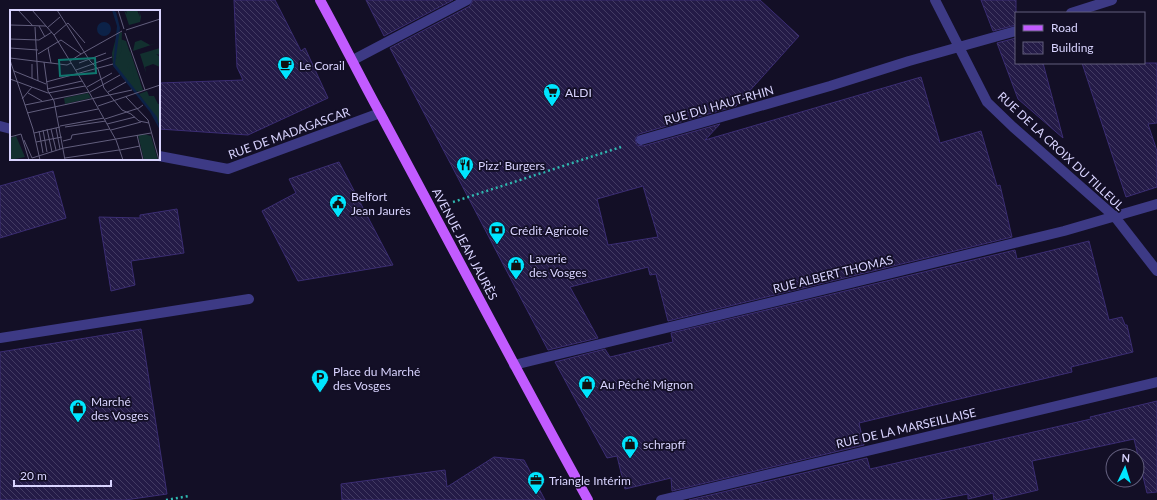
<svg xmlns="http://www.w3.org/2000/svg" width="1157" height="500" font-family="Lato,sans-serif">
<defs>
<pattern id="building-back-hatch" width="6" height="6" patternUnits="userSpaceOnUse"><rect width="6" height="6" fill="#241b47"/><path d="M-1 5l2 2M0 0l6 6M5-1l2 2" fill="none" stroke="#433b63"/></pattern>
</defs>
<rect width="100%" height="100%" fill="#130f26"/>
<!-- building -->
<path fill="url(#building-back-hatch)" stroke="#3b2d73" fill-rule="evenodd" d="M234 0H275L301 51 305 48 328 98 248 135 159 129V83L243 80 237 67Z
M366 0H453L384 36Z
M473 0H760L799 36 736 106 639 134 635 139 637 145 643 146 720 124 705 140 921 77 940 143 981 131 997 186 1000 185 1012 237 668 321 656 274 650 275 648 267 570 287 598 338 548 350 390 48 470 6ZM643 186 658 237 608 245 597 199Z
M981 0H1016V25L993 31Z
M1016 38V63H1043L1063 138 1018 99 997 43Z
M1082 63H1157V123L1148 124 1157 151V187L1126 197Z
M339 162 393 265 298 281 262 211 296 193 289 179Z
M53 171 66 218 0 238V186Z
M177 209 184 253 131 261 135 285 111 291 99 217 140 218V215Z
M1089 241 1109 320 1122 317 1125 325H1127L1133 352 1071 367 1072 372 859 423 864 445 672 491 671 478 625 489 617 456 607 458 555 362 605 349 610 357 648 348 673 342 671 333 1015 250 1017 259Z
M141 329 167 494 125 500H0V352Z
M1157 401V492L1147 493 1134 439 1032 461 1038 490 996 500H994L993 493 968 499V494L935 500H689L867 458 870 469 1091 419 1090 417Z
M494 457 524 460 545 500H342L341 484 445 470 447 487Z"/>
<g fill="none" stroke-linecap="round" stroke-linejoin="round">
<!-- path -->
<path stroke="#2fb8b0" stroke-width="2.5" stroke-dasharray="2 3" stroke-linecap="butt" d="M453 202 621 147
M166 500 189 496"/>
<!-- minor -->
<path stroke="#3d3a85" stroke-width="10" d="M935 0 987 102 1013 127 1115 217 1157 271
M1071 13 1112 0
M353 60 467 0
M0 126 11 129
M641 140 830 86 909 61 1016 31
M159 156 228 169 380 113
M0 338 249 299
M514 365 1064 231 1157 204
M661 500 1157 382"/>
<!-- major -->
<path stroke="#c25bff" stroke-width="10" d="M320 0C341 38 360 77 381 115 450 243 517 372 588 500"/>
</g>
<!-- icons -->
<defs>
<symbol id="cafe-pin" viewBox="-11 -11 22 30"><path d="M0 17L-7.5 6A9.5 9.5 0 1 1 7.5 6Z" fill="#00e5ff" stroke="#130f26"/><path d="M-5.5-4.5H6V0H3Q3 3.5 0 3.5H-2.5Q-5.5 3.5-5.5 0ZM3-3.2v2h1.7v-2ZM-6 4.5H4V6H-6Z" fill="#111"/></symbol>
<symbol id="supermarket-pin" viewBox="-11 -11 22 30"><path d="M0 17L-7.5 6A9.5 9.5 0 1 1 7.5 6Z" fill="#00e5ff" stroke="#130f26"/><path d="M-6-5.5h2.5l.6 2H6L4.5 2H-2.5L-4.4-4H-6ZM-1.5 3.2a1.3 1.3 0 1 0 .1 0ZM3 3.2a1.3 1.3 0 1 0 .1 0Z" fill="#111"/></symbol>
<symbol id="restaurant-pin" viewBox="-11 -11 22 30"><path d="M0 17L-7.5 6A9.5 9.5 0 1 1 7.5 6Z" fill="#00e5ff" stroke="#130f26"/><path d="M-5-6h1v4h1v-4h1v4h1v-4h1v5L-1.5 .5V6h-2V.5L-5-1ZM5-6V6H3V1.5H1.5Q1.5-4 5-6Z" fill="#111"/></symbol>
<symbol id="civic-pin" viewBox="-11 -11 22 30"><path d="M0 17L-7.5 6A9.5 9.5 0 1 1 7.5 6Z" fill="#00e5ff" stroke="#130f26"/><path d="M-.6-6.5H3V-4.5H.6V-3L4-1V1h2V6H-6V1h2V-1L-.6-3ZM-1.2 2.5V6h2.4V2.5Z" fill="#111"/></symbol>
<symbol id="bank-pin" viewBox="-11 -11 22 30"><path d="M0 17L-7.5 6A9.5 9.5 0 1 1 7.5 6Z" fill="#00e5ff" stroke="#130f26"/><path d="M-6-4H6V4H-6ZM0-2.3a2.3 2.3 0 1 0 0 4.6a2.3 2.3 0 1 0 0-4.6Z" fill="#111"/></symbol>
<symbol id="shop-pin" viewBox="-11 -11 22 30"><path d="M0 17L-7.5 6A9.5 9.5 0 1 1 7.5 6Z" fill="#00e5ff" stroke="#130f26"/><path d="M-5-2.5h2.3a2.7 3.5 0 0 1 5.4 0H5L5.5 6h-11ZM-1.5-2.5h3a1.5 2.3 0 0 0-3 0Z" fill="#111"/></symbol>
<symbol id="parking-pin" viewBox="-11 -11 22 30"><path d="M0 17L-7.5 6A9.5 9.5 0 1 1 7.5 6Z" fill="#00e5ff" stroke="#130f26"/><path d="M-3.5-5.5H1a3.5 3.5 0 0 1 0 7H-1V5.5H-3.5ZM-1-3.4V-.6H.8a1.4 1.4 0 0 0 0-2.8Z" fill="#111"/></symbol>
<symbol id="office-pin" viewBox="-11 -11 22 30"><path d="M0 17L-7.5 6A9.5 9.5 0 1 1 7.5 6Z" fill="#00e5ff" stroke="#130f26"/><path d="M-6-3h4V-5.5h4V-3h4V5H-6ZM-1-4.5V-3h2v-1.5ZM-6 0V1H6V0Z" fill="#111"/></symbol>
</defs>
<g fill-rule="evenodd">
<use href="#cafe-pin" x="276" y="55" width="20" height="27"/>
<use href="#supermarket-pin" x="542" y="82" width="20" height="27"/>
<use href="#restaurant-pin" x="455" y="155" width="20" height="27"/>
<use href="#civic-pin" x="328" y="193" width="20" height="27"/>
<use href="#bank-pin" x="487" y="220" width="20" height="27"/>
<use href="#shop-pin" x="506" y="255" width="20" height="27"/>
<use href="#parking-pin" x="310" y="368" width="20" height="27"/>
<use href="#shop-pin" x="577" y="374" width="20" height="27"/>
<use href="#shop-pin" x="68" y="398" width="20" height="27"/>
<use href="#shop-pin" x="620" y="434" width="20" height="27"/>
<use href="#office-pin" x="526" y="470" width="20" height="27"/>
</g>
<g text-anchor="middle" dominant-baseline="central" stroke-width="3.5" stroke-linejoin="round" paint-order="stroke">
<!-- poi labels -->
<g font-size="12" fill="#d9d4ff" stroke="#130f26" text-anchor="start">
<text x="299" y="65">Le Corail</text>
<text x="565" y="92">ALDI</text>
<text x="478" y="165">Pizz' Burgers</text>
<text x="351" y="196">Belfort<tspan x="351" dy="14">Jean Jaurès</tspan></text>
<text x="510" y="230">Crédit Agricole</text>
<text x="529" y="258">Laverie<tspan x="529" dy="14">des Vosges</tspan></text>
<text x="333" y="371">Place du Marché<tspan x="333" dy="14">des Vosges</tspan></text>
<text x="600" y="384">Au Péché Mignon</text>
<text x="91" y="401">Marché<tspan x="91" dy="14">des Vosges</tspan></text>
<text x="643" y="444">schrapff</text>
<text x="549" y="480">Triangle Intérim</text>
</g>
<!-- street labels -->
<g font-size="12" fill="#d9d4ff" stroke="#130f26">
<text transform="translate(719 105) rotate(-16)">RUE DU HAUT-RHIN</text>
<text transform="translate(289 133) rotate(-20)">RUE DE MADAGASCAR</text>
<text transform="translate(1061 151) rotate(43)">RUE DE LA CROIX DU TILLEUL</text>
<text transform="translate(465 244) rotate(62)">AVENUE JEAN JAURÈS</text>
<text transform="translate(833 274) rotate(-14)">RUE ALBERT THOMAS</text>
<text transform="translate(906 428) rotate(-13)">RUE DE LA MARSEILLAISE</text>
</g>
</g>
<!-- overview -->
<g transform="translate(10 10)">
<rect width="150" height="150" fill="#130f26"/>
<path d="M110 29 116 31 133 80 128 82 105 54ZM131 30 140 35 147 33 123 41 125 32ZM150 38V45L146 44 150 47V57L143 54 135 57 136 63 130 44ZM137 81 139 86H144L148 94H150V115L129 84ZM78 83 81 88 55 94 54 88Z" fill="#12302f"/>
<path d="M112 22 111 42 109 47 106 48V52L128 81H124L103 55 102 43 107 24ZM120 41 130 71 128 74 125 72 122 57H119L120 61 117 58 121 49 118 44Z" fill="#12302f"/>
<path d="M134 124 141 126 148 150H134L128 125Z" fill="#12302f"/>
<path d="M114 0 117 4 116 0H127L130 7 129 0 131 7 130 12 119 15ZM6 126 15 147 0 150V128Z" fill="#12302f"/>
<path d="M102 0 106 2 110 18 105 54 147 107 150 120 140 102 103 56 107 16ZM87 19a7 7 0 1 1 14 0a7 7 0 1 1-14 0Z" fill="#0c2248"/>
<path fill="none" stroke="#625e7d" stroke-width="1" d="M8 0 23 16M22 0 44 25 79 82 106 130 113 150M47 0 80 51 88 59 94 78 112 100 121 104 129 111 139 113M108 0 114 19M0 15 36 16M29 16 35 27M25 17 28 71M37 18 50 7M116 20 150 9M115 23 135 80M44 25 58 13 75 33M0 29 29 30 42 22M0 38 28 40M38 38 41 53M28 44 51 30 71 44 112 21M0 48 57 55 61 53M0 50 23 119 30 150M60 51 71 44M34 52 38 81 44 91 55 150M69 53 96 43M66 60 102 47M4 61 36 74M22 68V54M0 69 38 83 75 76M36 72 103 54M77 77 102 63M37 79 72 71M80 82 110 65M98 82 116 72M18 83 32 91M116 87 138 110 149 150M12 89 22 77M15 95 79 82M88 96 150 75M17 103 122 80M48 107 88 99M95 109 129 98 133 95M97 114 125 107M50 116 94 108M55 117 96 111M46 118 50 139M37 119 42 142M41 119 46 140M33 120 37 142M101 120 131 112M29 121 33 143M24 123 50 117M127 125 133 150M0 127 11 124 19 150M14 130 22 148 54 138 141 123M53 131 61 129 62 125 100 119M26 132 52 127M110 140 130 136M55 148 109 140"/>
<path fill="#0f766e" fill-opacity="0.15" stroke="#0f766e" stroke-width="2" d="M85 48 86 63 50 66 49 50Z"/>
<rect width="150" height="150" fill="none" stroke="#d9d4ff" stroke-width="2"/>
</g>
<!-- legend -->
<rect x="1015" y="12" width="130" height="52" fill="#130f26" stroke="#625e7d"/>
<rect x="1023" y="25" width="20" height="6" fill="#c25bff" stroke="#625e7d"/>
<text x="1051" y="32" font-size="12" fill="#d9d4ff">Road</text>
<rect x="1023" y="42" width="20" height="12" fill="url(#building-back-hatch)" stroke="#625e7d"/>
<text x="1051" y="52" font-size="12" fill="#d9d4ff">Building</text>
<!-- north arrow -->
<g transform="translate(1125 468) rotate(4)"><circle r="19" fill="#130f26" stroke="#625e7d"/>
<path d="M0-3L7 15L0 10L-7 15Z" fill="#00e5ff"/>
<text y="-6" font-size="11" font-weight="bold" text-anchor="middle" fill="#d9d4ff">N</text>
</g>
<!-- scale -->
<path d="M14 480v6h97v-6" fill="none" stroke="#d9d4ff" stroke-width="2"/>
<text x="20" y="480" font-size="12" fill="#d9d4ff" stroke="#130f26" stroke-width="3" paint-order="stroke">20 m</text>
</svg>
